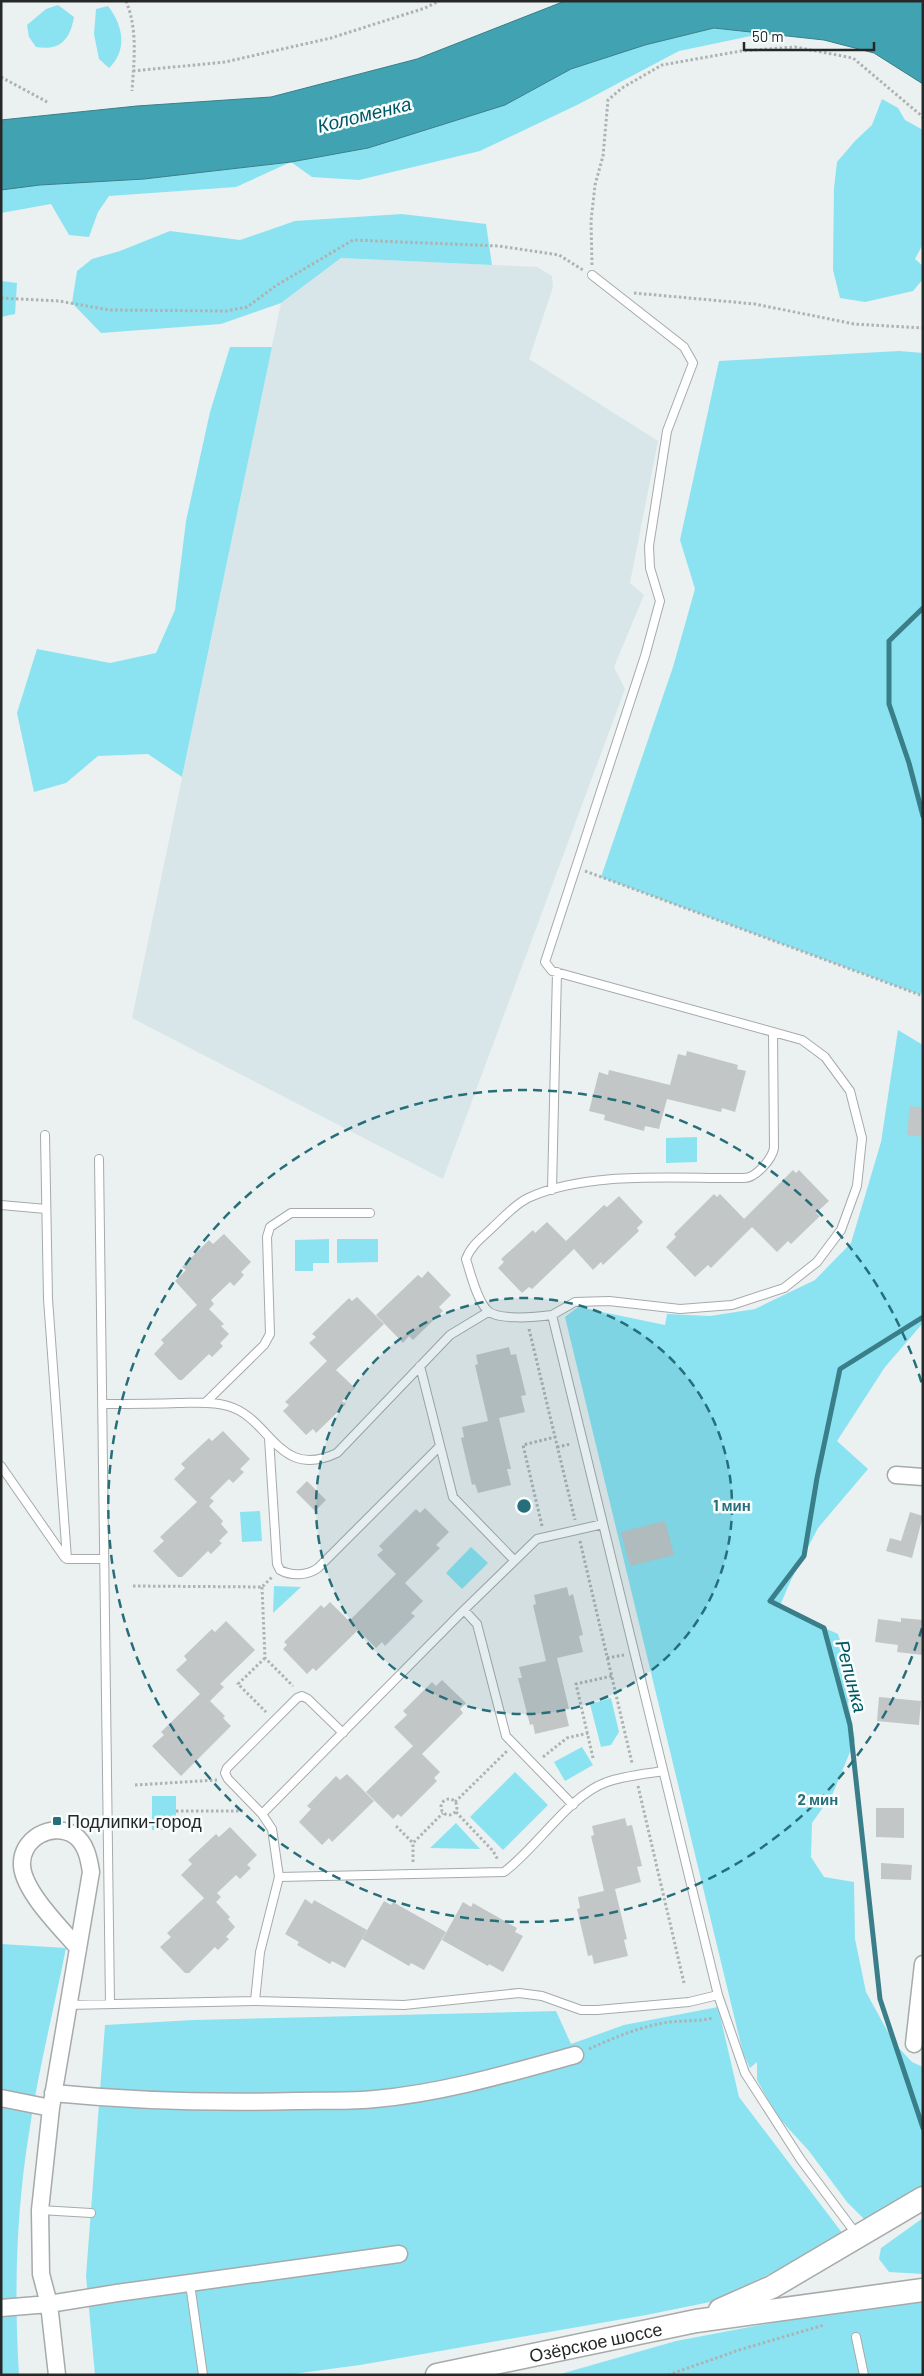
<svg xmlns="http://www.w3.org/2000/svg" width="924" height="2376" font-family="Barlow,sans-serif">
<rect width="100%" height="100%" fill="#ebf0f0"/>
<!-- built -->
<path fill="#d8e6e9" d="M341 258 537 267 552 276 553 287 529 359 658 441 630 583 644 595 614 667 625 689 443 1179 132 1018 281 303Z"/>
<!-- green -->
<path fill="#8be3f2" d="M58 5 74 17C70 40 60 51 36 47L29 37 27 25 46 9Z
M108 6C123 25 128 50 109 68L99 59 94 34 96 9Z
M714 28 765 33 679 51 579 104 480 151 359 180 312 177 291 162 236 187 109 196 98 212 89 237 69 235 51 204 1 213V190L40 185 144 179 291 162 368 148 505 105 571 69 645 45Z
M882 99 898 108 905 120 923 130V244L915 259 923 266V279L913 291 865 302 840 298 833 270 834 188 837 162 855 141 872 125Z
M402 214 486 224 492 265 341 258 281 303 221 324 101 333 72 303 77 271 92 259 120 251 170 231 240 240 295 221Z
M1 281 17 283 15 314 1 317Z
M230 347H272L182 777 148 754 98 756 66 783 34 792 17 713 37 649 110 663 156 653 175 610 186 521 210 412Z
M899 351 923 353V992L918 994 601 877 673 667 695 589 680 540 719 361Z
M898 1030 923 1045V1323L885 1367 837 1441 868 1469 818 1528 790 1582 779 1608 838 1634 854 1685 848 1704 855 1740 833 1793 812 1823 811 1857 824 1877 854 1882 855 1939 866 1992 894 2043 912 2062 923 2067V2187L865 2220 847 2202 809 2151 777 2116 757 2080V2062L750 2068 743 2053 565 1317 578 1307 665 1325 667 1314 710 1316 755 1309 815 1280 851 1243 881 1142Z
M697 1137V1162L666 1163V1138Z
M329 1239V1263H313V1271H295V1240Z
M337 1239H378V1262L337 1263Z
M260 1511 262 1541 242 1542 240 1512Z
M471 1547 488 1563 462 1589 446 1573Z
M274 1586 301 1587 273 1613Z
M611 1698 619 1732 611 1745 601 1747 590 1704Z
M582 1747 593 1765 565 1781 554 1762Z
M515 1772 548 1805 503 1850 470 1817Z
M152 1796H176V1830H152Z
M456 1823 480 1849 430 1848Z
M1 1944 66 1948C54 2009 38 2071 29 2133 16 2213 14 2294 19 2375H1Z
M718 2007 739 2097 846 2238 710 2302 646 2315 360 2365 285 2375H95L86 2276 105 2025 193 2020 556 2011 571 2044 624 2025Z
M923 2218V2274L889 2272 879 2259 881 2248Z
M923 2300V2375H557L676 2341 818 2314Z"/>
<!-- water -->
<path fill="#41a3b2" stroke="#397e89" d="M565 1H923V84L874 53 824 40 714 28 645 45 571 69 505 105 368 148 291 162 144 179 40 185 1 190V120L137 106 271 97 417 59Z"/>
<g fill="none" stroke-linecap="round" stroke-linejoin="round">
<!-- stream -->
<path stroke="#397e89" stroke-width="5" d="M923 608 889 641V704L909 763 923 816
M923 1317 840 1369 817 1478 804 1556 770 1601 824 1628 850 1725 880 1999 923 2128"/>
</g>
<!-- building -->
<path fill="#c2c6c7" d="M687 1051 738 1065 737 1069 746 1071 735 1112 722 1108 721 1112 667 1099 659 1129 645 1126 644 1131 604 1120 605 1115 589 1111 599 1072 608 1075 609 1070 670 1085 678 1054 686 1056Z
M910 1106 923 1108V1137L907 1135Z
M793 1170 796 1173 799 1170 829 1201 816 1213 820 1216 791 1244 788 1241 777 1252 744 1219Z
M714 1194 717 1197 720 1194 752 1227 711 1268 708 1265 695 1277 666 1247 676 1237 674 1234Z
M619 1196 643 1222 637 1228 639 1231 603 1265 601 1262 593 1270 574 1249 532 1289 529 1287 522 1293 498 1268 504 1262 501 1259 533 1230 535 1233 547 1222 566 1241 604 1205 607 1207Z
M224 1234 251 1262 241 1272 244 1275 234 1286 230 1282 211 1300 214 1304 209 1309 224 1324 221 1326 229 1334 220 1343 223 1346 212 1357 209 1354 182 1380H179L154 1354 164 1343 161 1340 197 1305 175 1281 186 1270 182 1267 209 1240 213 1244Z
M428 1271 451 1295 439 1307 443 1311 413 1340 409 1336 403 1343 376 1315 418 1275 422 1278Z
M357 1297 384 1324 336 1370 355 1388 342 1401 346 1404 316 1433 313 1429 306 1435 283 1411 289 1405 285 1402 327 1361 309 1343 316 1337 312 1334 349 1298 352 1301Z
M509 1347 511 1355 516 1354 526 1395 521 1396 525 1412 499 1418 511 1469H507L511 1485 478 1493 475 1484 472 1485 461 1438 464 1437 462 1427 488 1421 475 1365 478 1364 476 1355Z
M223 1431 250 1459 240 1469 244 1472 233 1483 229 1479 210 1498 214 1501 209 1506 223 1521 221 1524 228 1532 219 1541 222 1543 211 1554 208 1551 182 1577H178L153 1551 164 1541 160 1537 197 1502 174 1479 185 1468 181 1464 209 1438 212 1441Z
M307 1481 326 1500 315 1511 296 1492Z
M425 1508 449 1532 436 1545 440 1548 405 1583 423 1601 411 1613 415 1616 385 1646 382 1642 376 1648 358 1630 316 1671 313 1668 307 1674 283 1649 287 1645 284 1642 321 1605 324 1608 330 1602 349 1621 396 1574 377 1555 383 1550 379 1546 416 1509 420 1513Z
M910 1512 923 1516 912 1558 886 1551 890 1538 901 1541Z
M665 1521 674 1555 630 1566 621 1532Z
M567 1587 569 1596 573 1594 583 1635 579 1636 583 1652 557 1658 569 1709H565L569 1726 535 1734 533 1724 530 1725 518 1678H522L519 1667 546 1661 533 1605 536 1604 534 1595Z
M901 1618 923 1620V1655L897 1652 898 1645 875 1642 878 1619 901 1622Z
M226 1621 255 1650 220 1684 224 1687 210 1701 225 1716 223 1718 231 1726 181 1776 152 1746 164 1735 161 1732 200 1694 176 1670 187 1660 184 1656 212 1629 215 1632Z
M442 1680 466 1703 460 1709 463 1713 422 1754 440 1772 434 1778 437 1781 401 1817 398 1814 393 1819 366 1792 413 1746 394 1727 407 1715 403 1711 432 1682 436 1686Z
M879 1697 921 1701 919 1725 877 1721Z
M347 1774 374 1801 332 1842 329 1838 322 1845 299 1822 311 1809 307 1806 336 1776 340 1780Z
M876 1808H904V1838L876 1837Z
M625 1818 627 1826 632 1825 642 1866 637 1867 641 1882 615 1889 627 1939 624 1940 628 1956 594 1964 592 1955 588 1956 577 1909 580 1908 578 1897 604 1891 591 1836 594 1835 592 1826Z
M230 1827 257 1855 247 1865 251 1868 240 1879 236 1875 217 1893 221 1897 216 1902 230 1917 228 1919 235 1927 226 1937 229 1939 218 1950 215 1947 189 1973H185L160 1947 171 1937 167 1933 204 1898 181 1875 192 1864 188 1860 216 1834 219 1837Z
M881 1863 912 1865 911 1880 881 1879Z
M305 1899 312 1904 314 1900 367 1930 345 1968 332 1961 330 1964 297 1945 299 1942 285 1934Z
M384 1901 391 1905 393 1902 446 1932 424 1970 411 1963 409 1966 362 1939Z
M463 1902 471 1907 473 1903 517 1928 515 1932 523 1936 503 1972 489 1964 488 1966 442 1940Z"/>
<g fill="none" stroke-linecap="round" stroke-linejoin="round">
<defs>
<path id="service" d="M592 275 684 347 693 363 667 431 649 546 650 568 660 601 645 656 545 962 552 971 802 1040 825 1057 850 1091 862 1138 857 1186 841 1230 817 1262 784 1288 732 1305 680 1309 609 1301 575 1302 552 1315 718 1995 745 2073 801 2160 857 2235
M45 1135 48 1299 67 1559H104
M99 1159 110 2004
M552 1190 557 972
M1 1205 46 1209
M552 1315C537 1317 497 1321 487 1310 477 1300 470 1272 466 1259 471 1245 483 1237 493 1227 504 1217 514 1205 528 1198 588 1170 679 1179 744 1178 756 1178 772 1159 774 1148L773 1032
M420 1366 453 1497 514 1560
M205 1403 264 1345 270 1334 267 1237 270 1227 291 1213H370
M102 1404C128 1404 153 1404 178 1403 194 1403 212 1401 228 1406 271 1418 278 1481 337 1453L450 1335 488 1312
M269 1438 277 1564 280 1570C291 1576 307 1576 318 1568L440 1446
M1 1466 65 1558
M573 1805 506 1736 477 1624 464 1610 537 1539 603 1524
M262 1814 228 1779 225 1773 227 1768 297 1698 302 1696 308 1699 343 1733
M279 1877 272 1829 262 1814 464 1610
M255 2001 260 1952 279 1877 504 1872C537 1848 569 1795 607 1782 624 1776 645 1774 663 1771
M67 2005 255 2001 404 2005 519 1993 542 1996 581 2010H597L689 2002 718 1995
M40 2210 91 2213
M190 2284 203 2375
M856 2337 864 2375"/>
<path id="minor" d="M896 1475 923 1477
M914 2044 923 1964
M53 2093C134 2101 215 2103 296 2101 322 2100 349 2102 375 2099 443 2093 510 2073 575 2055
M1 2098 51 2108
M1 2308 49 2304 117 2293 399 2254
M57 2375 49 2304 41 2274 40 2210 51 2108 91 1872C89 1859 86 1843 74 1835 52 1821 20 1839 22 1866 24 1892 61 1928 78 1948"/>
<g id="secondary">
<path d="M720 2310 772 2287 923 2198"/>
<path id="s1" d="M437 2375 696 2321 923 2290"/>
</g>
</defs>
<!-- service casing -->
<use href="#service" stroke="#a6aaab" stroke-width="10"/>
<!-- minor casing -->
<use href="#minor" stroke="#a6aaab" stroke-width="19"/>
<!-- secondary casing -->
<use href="#secondary" stroke="#a6aaab" stroke-width="25"/>
<!-- path -->
<path stroke="#aeb2b2" stroke-width="3" stroke-dasharray="2.5 2.5" stroke-linecap="butt" d="M126 1C138 30 134 61 132 91
M133 71 225 62 331 38 425 8 439 1
M1 77 49 103
M592 265 591 221 595 185 603 156 608 100 622 88 662 65 741 51 795 47 853 58 923 117
M634 293 755 304 854 324 923 328
M1 298 59 301 109 310 226 311 247 307 277 285 353 240 499 246 559 255 583 270
M585 871 923 996
M529 1329 575 1520
M557 1447 571 1444
M542 1526 523 1445 555 1437
M580 1541 632 1763
M133 1586 262 1587 272 1577
M262 1587 265 1658 293 1686
M265 1658 238 1684 266 1712
M607 1658 624 1655
M543 1757 567 1738 588 1733
M593 1758 576 1684 612 1676
M135 1785 217 1780
M638 1786 684 1983
M441 1807a8 8 0 1 1 16 0a8 8 0 1 1-16 0Z
M455 1802 507 1751
M176 1811H243
M456 1812 493 1851 498 1860
M396 1826 413 1843
M413 1862V1843L443 1813
M589 2049C613 2038 637 2028 663 2023 679 2020 696 2022 713 2018
M668 2375 739 2350 824 2325"/>
<!-- service -->
<use href="#service" stroke="#fff" stroke-width="8"/>
<!-- minor -->
<use href="#minor" stroke="#fff" stroke-width="16"/>
<!-- secondary -->
<use href="#secondary" stroke="#fff" stroke-width="22"/>
</g>
<!-- distance rings -->
<circle cx="524" cy="1506" r="208" fill="#266e7a" fill-opacity=".12"/>
<g fill="none" stroke="#266e7a" stroke-width="2.5" stroke-dasharray="9 6">
<circle cx="524" cy="1506" r="208"/>
<path d="M922 1628A416 416 0 1 1 922 1384"/>
</g>
<!-- markers -->
<rect fill="#266e7a" stroke="#f8fdfe" stroke-width="2" x="52" y="1816" width="10" height="10" rx="2.5"/>
<g text-anchor="middle" dominant-baseline="central" stroke-width="5" stroke-linejoin="round" paint-order="stroke">
<!-- poi labels -->
<g font-size="18" fill="#262828" stroke="#f8fdfe" text-anchor="start">
<text x="67" y="1821">Подлипки-город</text>
</g>
<!-- street labels -->
<g font-size="18" fill="#262828" stroke="#f8fdfe">
<text stroke="none"><textPath href="#s1" startOffset="162">Озёрское шоссе</textPath></text>
</g>
<!-- water labels -->
<g font-size="19" font-style="italic" fill="#005763" stroke="#f8fdfe">
<text transform="translate(364 114) rotate(-14)">Коломенка</text>
<text transform="translate(852 1676) rotate(75)">Репинка</text>
</g>
</g>
<circle cx="524" cy="1506" r="8" fill="#266e7a" stroke="#f8fdfe" stroke-width="2.5"/>
<g font-size="15" text-anchor="middle" font-weight="bold" fill="#266e7a" stroke="#f8fdfe" stroke-width="5" stroke-linejoin="round" paint-order="stroke">
<text x="732" y="1511">1 мин</text>
<text x="818" y="1805">2 мин</text>
</g>
<!-- border -->
<rect width="924" height="2376" fill="none" stroke="#262828" stroke-width="5"/>
<!-- scale -->
<path d="M744 42v8h130v-8" fill="none" stroke="#262828" stroke-width="2.5"/>
<text x="752" y="42" font-size="15" fill="#262828" stroke="#f8fdfe" stroke-width="4" paint-order="stroke">50 m</text>
</svg>
